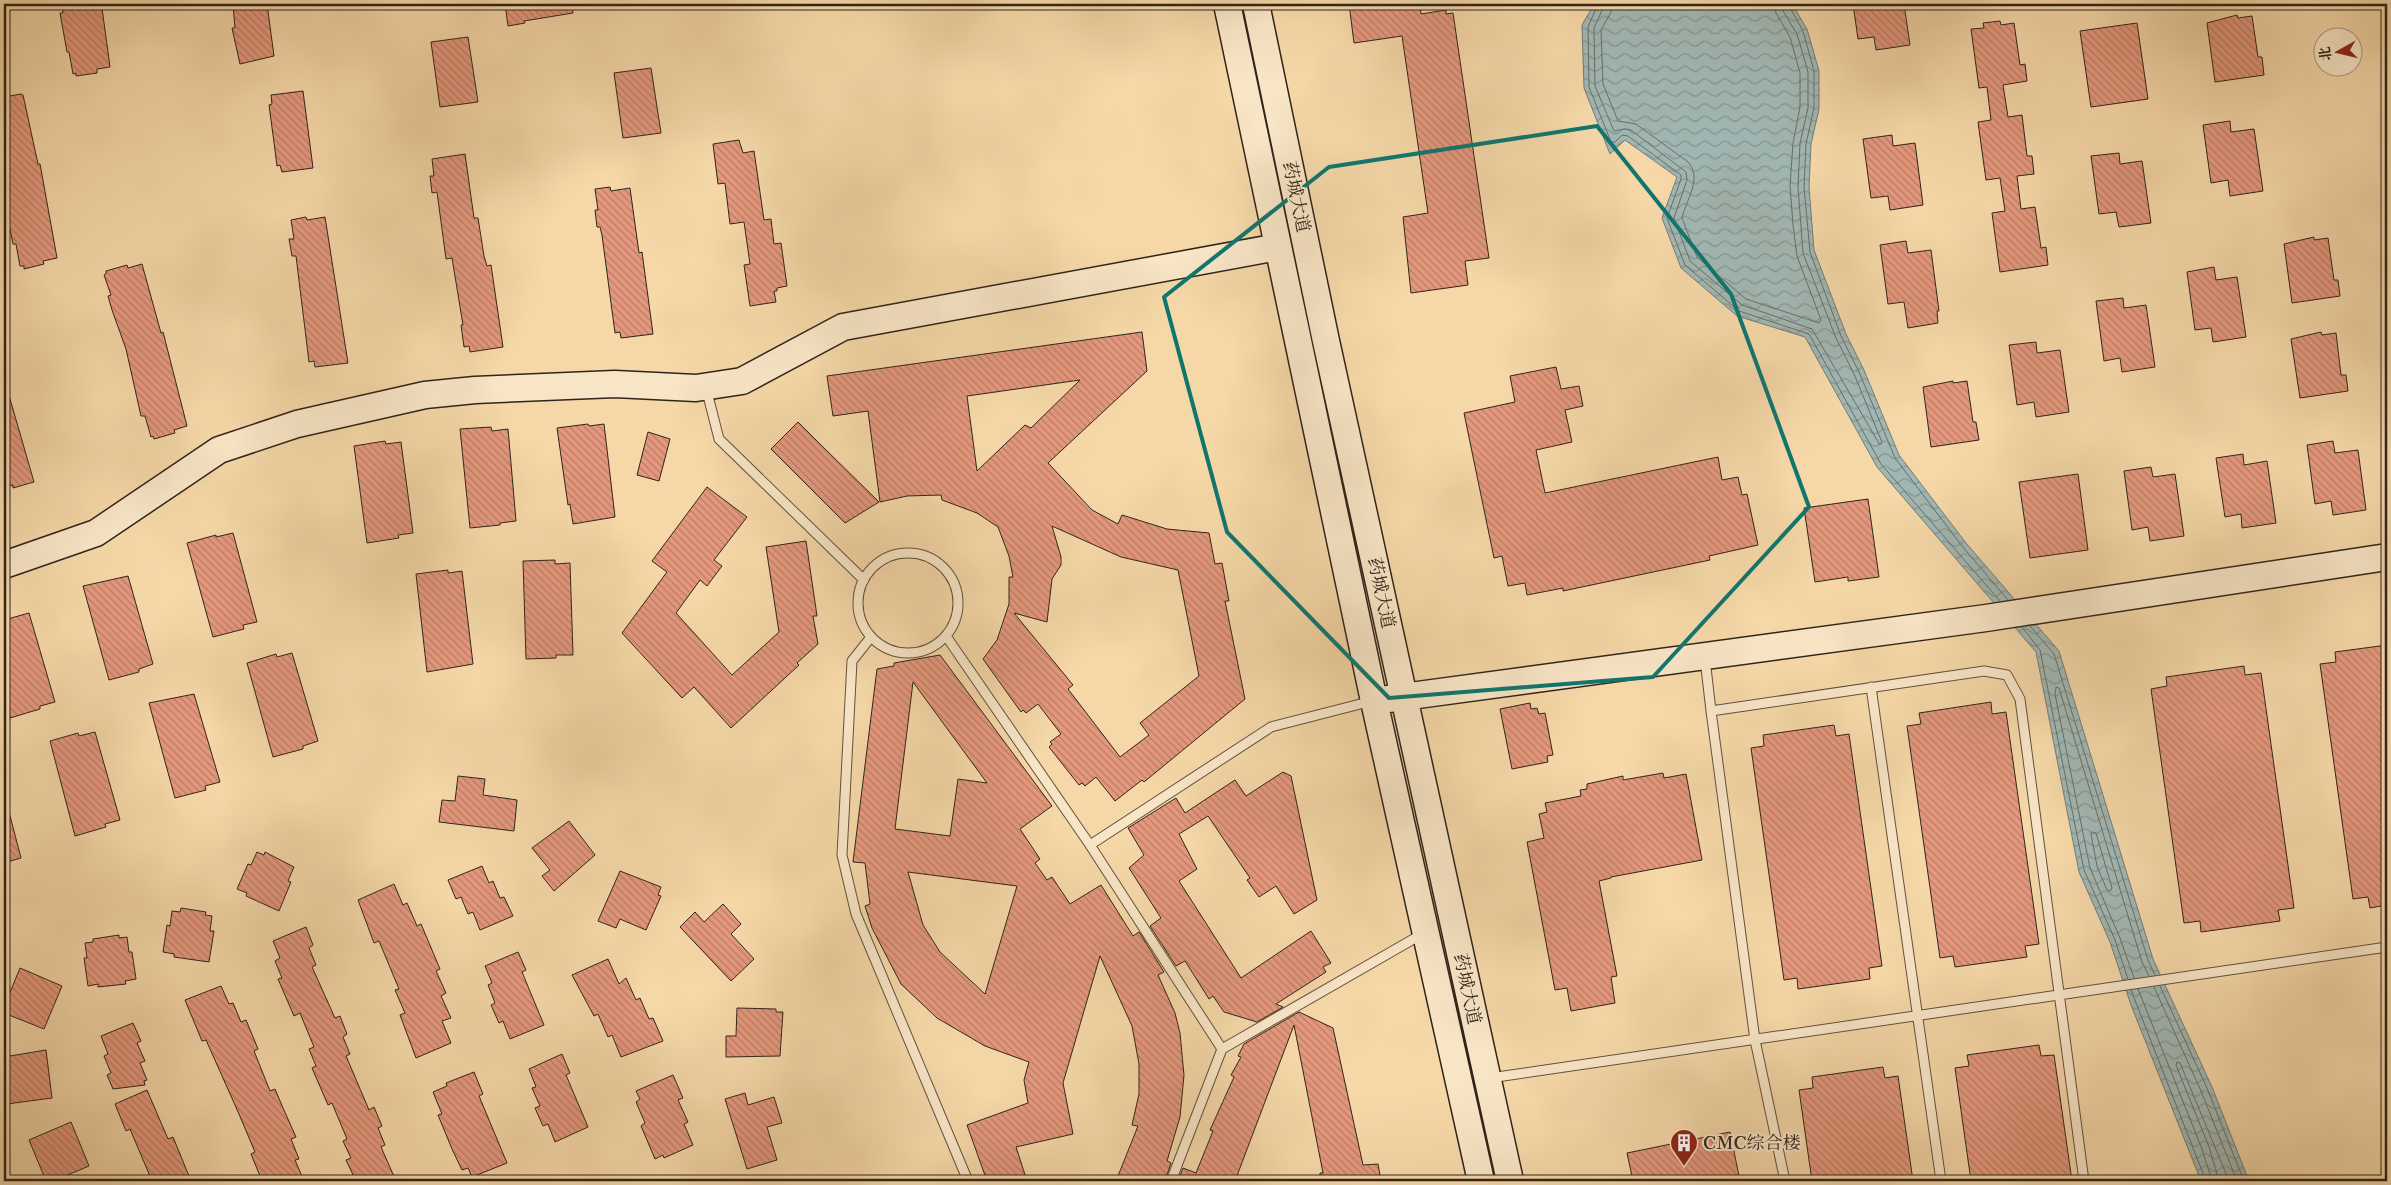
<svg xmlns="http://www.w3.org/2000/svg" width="2391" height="1185" font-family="'IM FELL Double Pica','Noto Serif SC',serif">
<defs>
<pattern id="water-waves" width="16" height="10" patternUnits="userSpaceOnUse" patternTransform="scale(1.25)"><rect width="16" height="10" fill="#a1b7b3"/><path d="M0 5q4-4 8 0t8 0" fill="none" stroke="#849591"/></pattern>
<pattern id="building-back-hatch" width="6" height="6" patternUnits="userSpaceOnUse" patternTransform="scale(1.25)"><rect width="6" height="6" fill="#e5987d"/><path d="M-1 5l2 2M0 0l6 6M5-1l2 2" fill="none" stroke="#ba7c66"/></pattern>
</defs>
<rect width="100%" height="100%" fill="#f5d7a8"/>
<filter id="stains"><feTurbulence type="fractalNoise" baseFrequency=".004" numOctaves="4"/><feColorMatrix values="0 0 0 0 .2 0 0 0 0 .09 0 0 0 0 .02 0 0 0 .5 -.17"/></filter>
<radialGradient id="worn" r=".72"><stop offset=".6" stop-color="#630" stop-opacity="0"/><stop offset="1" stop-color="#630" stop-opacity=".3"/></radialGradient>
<!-- water -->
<path fill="url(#water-waves)" stroke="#747c76" d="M1594 4H1792L1807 29 1819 71V109L1811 144 1809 187 1814 250 1846 334 1864 370 1899 455 1966 543 2059 651 2153 959 2212 1087 2249 1181H2201L2131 1005 2110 942 2079 872 2036 652 1877 467 1805 337 1737 316 1681 268 1662 218 1677 177 1625 140 1610 154 1584 88 1582 25Z"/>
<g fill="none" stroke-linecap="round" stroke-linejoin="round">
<!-- shore -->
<path stroke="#686e66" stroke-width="1" d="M1598 4 1588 27 1589 87 1611 142H1615L1622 135 1628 136 1681 175V179L1667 218 1685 265 1739 311 1809 334 1881 464 2000 601
M1605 4 1594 28 1595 86 1614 131 1625 129 1631 130 1686 172 1687 180 1674 218 1690 261 1742 305 1812 329 1880 445 1882 442 1854 374 1836 338 1803 253 1798 187 1800 143 1808 108V72L1797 34 1783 11 1782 4
M1612 4 1611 12 1601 30 1603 84 1618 121 1636 124 1688 162C1703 178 1686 200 1682 218L1697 257 1746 299 1819 323 1821 320 1797 256 1793 225 1790 186 1793 143 1800 107V73L1790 37 1776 13 1774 4
M1788 4 1803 31 1814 71V108L1806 144 1804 187 1810 252 1841 336 1859 372 1895 458 1962 546 2008 600
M2030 626 2054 654 2148 960 2155 975
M2022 627 2040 650 2084 870 2115 940 2128 979
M2093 832 2096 833 2112 888 2110 891 2107 890 2097 866 2091 834Z
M2134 978 2120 938 2090 868 2055 694 2056 687 2059 688 2142 962 2149 976
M2160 986 2207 1088 2244 1181
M2154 987 2201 1091 2237 1181
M2138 989 2202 1149 2212 1181
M2131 990 2206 1181
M2219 1181 2209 1147 2176 1065 2177 1062 2180 1063 2229 1181"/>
</g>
<!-- building -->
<path fill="url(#building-back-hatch)" stroke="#30241a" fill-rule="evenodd" d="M62 4H99L100 8H102L110 67 97 69V73L76 76V73L73 74 69 52H67L60 13H63Z
M233 4H267L274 56 240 64 232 28H235Z
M505 4H572L573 13 524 21 525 23 508 26Z
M1349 4H1420L1421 14 1446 10V14L1453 13 1489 258 1465 261 1468 285 1411 293 1403 217 1428 213 1402 36 1354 43Z
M1853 4H1904L1910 45 1876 50 1874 37 1858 39Z
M2237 15 2238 18 2252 16 2258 57H2262L2264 75 2215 82 2207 23Z
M2000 21 2001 25 2014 23 2020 65 2025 64 2027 81 2003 85 2008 117 2022 115 2027 156H2032L2034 174 2017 176 2021 209 2035 207 2041 248 2046 247 2048 265 2000 272 1992 213 2005 211 2000 178 1986 180 1978 122 1991 120 1987 87 1979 88 1971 29 1984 28 1983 23Z
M2137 23 2148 99 2091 107 2080 31Z
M468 37 478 102 440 107 431 42Z
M651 68 661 133 623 138 614 73Z
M303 91 313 168 282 172 280 165 277 166 275 150 269 105 272 104 271 95Z
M21 94 23 95 38 164H40L57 258 43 261 44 264 24 269V266H20L16 244H13L4 201V97Z
M2230 121 2231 132 2254 129 2263 191 2230 196 2228 180 2211 183 2203 125Z
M1892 135 1893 146 1915 143 1923 205 1890 210 1888 196 1871 198 1863 139Z
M739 140 743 153 754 151 764 220 771 219 774 244 781 243 787 286 777 288V291H774L776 302 750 306 744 265 750 264 744 222 730 224 725 183 718 184 713 144Z
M2119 153 2120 164 2142 161 2151 223 2119 227 2116 212 2099 214 2091 156Z
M465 154 474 218H478L484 256 487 266 491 265 503 347 470 352 469 346 464 347 461 325H463L452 258 446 259 437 192 432 193 430 176H434L432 159Z
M610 187 611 191 630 188 639 253 642 252 653 334 621 338 620 332 615 333 602 235 600 227H597L595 210H598L595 189Z
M306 217 307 220 325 217 348 363 315 367 314 361 309 362 296 256H292L289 239H294L291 220Z
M2314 237V240L2328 238 2334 280H2338L2340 296 2292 303 2284 244Z
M1906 241 1908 253 1931 250 1939 311H1937L1938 323 1908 328 1904 302 1888 304 1880 245Z
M142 264 161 333 163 332 187 426 174 430 175 433 154 439 153 436 151 437 145 416H141L126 349 112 310 108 296 111 295 104 275 106 274V271L127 265 128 268Z
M2214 267 2216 280 2237 277 2246 337 2213 342 2211 328 2195 330 2187 272Z
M2123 298 2124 308 2146 305 2155 367 2122 372 2120 358 2104 361 2096 301Z
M1142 332 1147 371 1048 463 1092 510 1118 524 1122 515 1167 529 1209 533 1215 564 1222 563 1229 601H1225L1245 699 1144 782 1142 780 1115 801 1096 777 1085 786 1082 783 1079 785 1049 747 1052 744 1050 742 1061 734 1038 704 1026 713 1023 710 1021 712 983 659 997 640 1009 604V577H1013L1009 556 998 527 977 513 942 500 941 495 907 496 880 502 868 411 833 416 827 376ZM1080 380 1031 428 1025 425 977 471 967 396ZM1052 526 1121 557 1178 570 1199 676 1140 723 1149 735 1120 757 1068 689 1073 685 1014 613 1047 622 1052 579 1061 565V557Z
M2321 332 2322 335 2336 333 2341 375H2346L2348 391 2300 398 2291 339Z
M2036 342 2037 353 2060 350 2069 412 2036 417 2034 402 2017 405 2009 345Z
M1556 367 1561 389 1579 386 1583 406 1565 410 1572 442 1536 450 1545 493 1718 457 1722 480 1738 477 1742 495 1747 494 1758 545 1709 556 1710 560 1563 591V588L1527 595 1525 583 1508 586 1502 556 1494 558 1464 413 1515 402 1510 376Z
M1953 381V383L1967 381 1973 422H1976L1979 440 1931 447 1923 387Z
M8 392 34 482 13 488V485L4 488V393Z
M798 422 819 443 879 502 845 523 771 449Z
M588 424 589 426 604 424 615 517 573 524 570 504 568 505 557 428Z
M491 427 492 431 508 429 516 521 500 523V525L470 528 460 429Z
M648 432 670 439 659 481 637 475Z
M385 441 386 444 401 442 413 533 398 535 399 538 367 543 354 446Z
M2333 441 2335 453 2358 450 2366 510 2333 515 2331 501 2315 504 2307 445Z
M2243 454 2244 465 2267 461 2276 523 2242 528 2241 514 2225 517 2216 458Z
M2151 467 2153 477 2175 474 2184 536 2150 541 2148 527 2132 530 2124 471Z
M2078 474 2088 550 2030 558 2019 482Z
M707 487 747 517 714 560 722 566 707 586 700 580 676 613 732 675 779 632 766 547 806 541 817 616H813L818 644 797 663 799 665 731 728 694 687 682 698 622 633 667 572 652 561Z
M1868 499 1879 577 1848 581V577L1815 582 1804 508Z
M233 533 257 622 243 625 244 629 213 637 187 543 216 535V537Z
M555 560V564L570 563 573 655H556V658L526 659 523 561Z
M448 570V573L462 571 473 664 427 672 416 574Z
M128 576 153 664 139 669V672L109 680 83 586Z
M29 613 55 702 40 706V709L10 718 4 695V620Z
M2387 645V905L2370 908 2368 897 2353 899 2320 664 2336 662 2335 652Z
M292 653 318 741 303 746V749L273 757 247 663 276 654 277 657Z
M940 655 1052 806 1020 829 1040 859 1035 863 1047 880 1052 877 1070 904 1101 885 1133 936 1139 932 1164 972 1158 975 1175 1013 1180 1033 1184 1075 1180 1117 1167 1161 1171 1163 1165 1181H1116L1138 1126 1132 1125 1139 1094V1064L1132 1026 1100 956 1063 1083 1073 1134 1016 1147 1027 1181H987L967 1125 1028 1103 1024 1080 1029 1062 985 1046 937 1018 901 984 872 928 865 906 870 904 865 863 853 862 877 669 894 666V663ZM913 682 987 783 958 779 950 836 895 829ZM908 872 1017 886 985 994 940 952 923 925Z
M2244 666 2245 675 2261 673 2294 908 2278 910 2280 921 2201 932 2200 921 2184 923 2151 689 2167 686 2166 677Z
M194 694 220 782 205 786 206 790 175 798 149 703Z
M1991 702 1992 714 2006 712 2039 944 2025 946 2027 957 1955 967 1953 956 1940 958 1907 726 1921 724 1919 713Z
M1530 703 1531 709 1537 708 1539 714 1545 713 1553 755 1547 756 1548 762 1512 769 1500 709Z
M1834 725 1836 736 1849 734 1882 966 1869 968 1870 979 1798 989 1797 978 1784 980 1751 748 1764 746 1763 735Z
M95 732 120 820 105 824 106 827 75 836 50 741 78 733 79 736Z
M1283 772 1291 776 1317 900 1294 914 1276 886 1259 897 1247 880 1250 878 1208 816 1179 834 1197 869 1179 881 1241 978 1311 931 1331 963 1323 967 1326 972 1276 1004 1283 1007 1257 1022 1224 1012 1213 996 1209 999 1185 961 1176 966 1150 926 1161 918 1129 868 1144 855 1128 828 1176 798 1185 813 1235 780 1246 796Z
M1663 773 1664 778 1686 774 1702 860 1611 877V878L1599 881 1617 976 1611 977 1615 1003 1571 1011 1567 988 1555 990 1527 842 1544 838 1539 814 1547 812 1545 803 1581 796 1580 790 1587 789V784L1623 776V780Z
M458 776 485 779 483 795 517 800 514 831 439 822 442 800 455 801Z
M4 812H9L21 858 4 863Z
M569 821 595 855 554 891 542 876 550 870 532 848Z
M257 852 264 855 265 852 294 867 288 881 291 882 279 911 246 896 247 893 237 889 248 864 251 865Z
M482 866 489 883 493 881 500 898 504 897 513 916 480 930 473 912 468 914 461 897 456 899 448 880Z
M620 871 661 887 658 895 661 896 646 930 620 919 616 928 598 921Z
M394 884 403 905 407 903 417 926 421 924 440 969 436 971 446 993 441 996 451 1018 442 1021 451 1043 416 1058 400 1015 405 1013 395 990 399 989 379 941 374 943 358 900Z
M723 904 741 924 731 934 754 959 731 981 680 927 695 912 704 922Z
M181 908 206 912 205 915 212 916 210 931H214L209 962 174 957V954L163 952 167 925 170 926 172 911 180 912Z
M306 927 313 945 309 948 316 965 312 967 335 1018 340 1016 347 1034 343 1037 350 1054 346 1056 369 1110 374 1107 382 1126 378 1128 385 1145 381 1147 396 1181H356L346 1160 351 1158 343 1141 347 1139 332 1103 328 1105 312 1068 316 1066 309 1049 314 1047 300 1013 294 1016 278 979 282 978 275 961 280 958 273 941Z
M119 935V938L127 937 129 952H132L136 979 125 981 126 984 98 987V984L88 986 84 958H87L85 943 93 942V939Z
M518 952 526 970 522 972 544 1025 510 1039 503 1021 499 1023 491 1005 495 1003 488 985 492 983 485 966Z
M608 959 619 984 626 978 636 1000 640 998 649 1019 653 1018 663 1041 621 1057 612 1035 608 1037 598 1014 594 1016 572 975Z
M20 968 62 986 44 1029 4 1013V1007Z
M221 986 229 1004 233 1003 241 1022 246 1020 258 1049 254 1051 270 1091 275 1089 283 1108 296 1137 291 1139 299 1159 295 1160 304 1181H262L251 1154 255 1152 239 1114 206 1040 202 1041 185 1000Z
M737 1008 776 1009V1012H783L780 1056 726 1057V1036H736Z
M1299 1012 1333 1028 1363 1165 1378 1164 1381 1181H1320V1173H1323L1294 1025 1235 1181H1178L1183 1168 1196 1173 1213 1131 1210 1130 1234 1077 1231 1075 1241 1057 1238 1056 1244 1044Z
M133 1023 141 1041 137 1043 145 1061 140 1063 147 1080 144 1081 145 1085 113 1089 107 1075 111 1073 104 1056 108 1054 101 1036Z
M2039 1045 2041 1056 2054 1055 2072 1181H1971L1955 1068 1969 1066 1967 1055Z
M46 1050 52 1098 7 1104 4 1057Z
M562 1054 570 1073 566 1075 588 1127 555 1142 548 1124 543 1126 535 1108 540 1106 532 1088 536 1087 529 1069Z
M1883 1067 1885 1078 1898 1076 1913 1181H1812L1799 1090 1813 1088 1812 1077Z
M474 1072 483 1094 479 1096 507 1163 472 1177 468 1168 462 1170 452 1149 438 1115 442 1114 433 1092 447 1086 446 1083Z
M673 1075 683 1098 678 1100 688 1122 684 1124 693 1145 664 1158 663 1155 655 1159 641 1126 645 1123 636 1102 640 1099 636 1091Z
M147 1090 168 1139 173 1137 191 1181H152L130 1129 126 1131 115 1104Z
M745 1093 748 1105 774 1097 782 1123 767 1127 777 1160 747 1169 725 1099Z
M71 1122 89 1166 53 1181H46L29 1140Z
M1730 1132 1740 1181H1633L1627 1153Z"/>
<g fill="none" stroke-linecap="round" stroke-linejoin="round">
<defs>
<path id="lane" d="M706 388 719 439 864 580
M858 603a50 50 0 1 1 100 0a50 50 0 1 1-100 0Z
M946 636 1090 845 1222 1049
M871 637 852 661 842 855 856 914 968 1181
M1705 659 1711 711 1984 671 2007 675 2020 699 2084 1181
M1871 687 1941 1181
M1711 711 1755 1040 1785 1181
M1090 845 1271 727 1372 701
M1490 1078 2387 947
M1171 1181 1222 1049 1424 933"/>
<path id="secondary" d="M1227 4 1374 701 1481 1181
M1256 4 1326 341 1510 1181
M4 565 96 533 219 450 297 424 425 395 475 390 615 384 696 388 742 381 843 327 1278 247
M1388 699 1986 618 2387 557"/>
</defs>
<!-- lane casing -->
<use href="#lane" stroke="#61513e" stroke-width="11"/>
<!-- secondary casing -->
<use href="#secondary" stroke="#30241a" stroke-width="29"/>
<!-- lane -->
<use href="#lane" stroke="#f8e5c6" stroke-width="9"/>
<!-- secondary -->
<use href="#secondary" stroke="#f8e5c6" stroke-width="26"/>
</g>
<!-- marked area -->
<path fill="none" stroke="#0f766e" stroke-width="4" stroke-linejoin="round" d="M1597 126 1731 294 1809 507 1653 677 1389 698 1227 532 1164 297 1329 167Z"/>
<!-- icons -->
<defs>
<symbol id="building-pin" viewBox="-11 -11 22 30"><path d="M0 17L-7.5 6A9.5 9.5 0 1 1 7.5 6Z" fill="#8f2418" stroke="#f8e5c6"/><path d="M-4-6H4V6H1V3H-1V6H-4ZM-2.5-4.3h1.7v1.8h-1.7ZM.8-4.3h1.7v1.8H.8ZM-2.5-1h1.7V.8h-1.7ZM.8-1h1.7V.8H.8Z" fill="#fff"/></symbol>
</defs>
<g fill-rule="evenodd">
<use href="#building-pin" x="1668" y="1127" width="32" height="43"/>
</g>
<g text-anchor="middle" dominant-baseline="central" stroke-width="4" stroke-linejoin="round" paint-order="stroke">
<!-- street labels -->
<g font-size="18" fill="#30241a" stroke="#f8e5c6">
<text transform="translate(1296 197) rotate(78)">药城大道</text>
<text transform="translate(1381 593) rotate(78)">药城大道</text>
<text transform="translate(1467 989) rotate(78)">药城大道</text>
</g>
<!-- poi labels -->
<g font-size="18" fill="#30241a" stroke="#f8e5c6" text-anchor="start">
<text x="1703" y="1143">CMC综合楼</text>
</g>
</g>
<!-- margin -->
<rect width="2391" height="1185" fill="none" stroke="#f5d7a8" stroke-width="20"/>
<rect x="5" y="5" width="2381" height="1175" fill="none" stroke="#30241a" stroke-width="2.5"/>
<rect x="10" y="10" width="2371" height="1165" fill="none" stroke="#30241a"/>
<!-- north arrow -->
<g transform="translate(2338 52) rotate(262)"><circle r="24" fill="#f8e5c6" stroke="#a89881"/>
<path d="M0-4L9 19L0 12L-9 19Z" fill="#8f2418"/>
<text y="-8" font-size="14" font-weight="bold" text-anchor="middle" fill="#30241a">北</text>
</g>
<rect width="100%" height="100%" filter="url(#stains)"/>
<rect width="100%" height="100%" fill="url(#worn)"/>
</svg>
